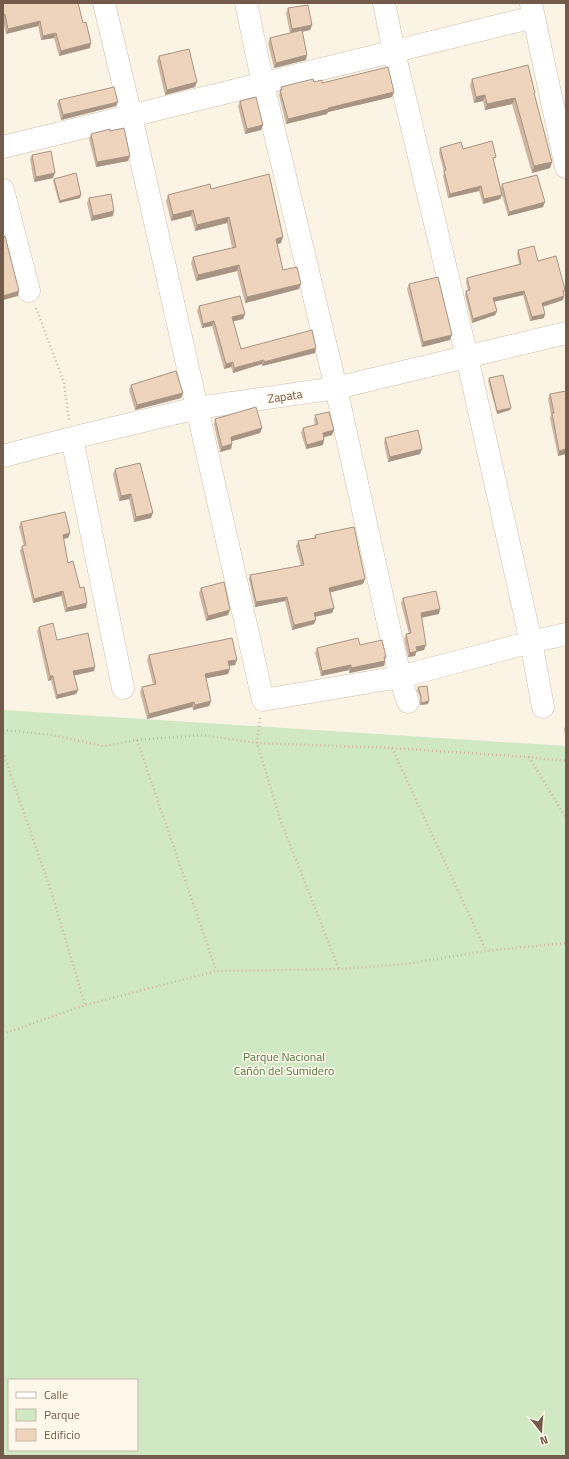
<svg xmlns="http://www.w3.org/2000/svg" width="569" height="1459" font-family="'Titillium Web',sans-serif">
<rect width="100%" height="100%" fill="#fbf4e4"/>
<!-- green -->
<path fill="#d0e8c3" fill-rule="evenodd" d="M3 710 566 746V1456H3ZM9 1380H137V1450H9Z"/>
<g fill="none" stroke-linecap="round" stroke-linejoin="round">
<defs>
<path id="street" d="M104 3 131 116 263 700 400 677 531 642 566 634
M246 3 263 84 336 388 400 677 408 702
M384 3 394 52 467 357 531 642 543 707
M531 4 566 167
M3 147 534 17
M3 190 29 291
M72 438 123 688
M3 456 72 438 197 408 336 388 566 333"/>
</defs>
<!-- street casing -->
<use href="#street" stroke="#cebeae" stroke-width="23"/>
<!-- path -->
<path stroke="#d4b7a0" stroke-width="2.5" stroke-dasharray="1 3" stroke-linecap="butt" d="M36 308 64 383 69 420
M260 718 257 743 281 822 339 969
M3 730 52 735 104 746 137 740 203 735 257 743 392 748 528 757 566 761
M137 740 216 970
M392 748 486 951
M3 752 52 894 85 1005
M529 757 566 818
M3 1034 85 1005 216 971 339 969 405 964 486 951 566 943"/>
<!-- street -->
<use href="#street" stroke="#fff" stroke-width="22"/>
</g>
<!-- wall -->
<path fill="#ceb6a3" d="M3 3 83 23 90 48 59 56 54 38 41 40 38 26 6 34 3 20Z
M288 8 312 25 310 30 302 32 306 60 274 68 268 43 270 38 290 33 286 13Z
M159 56 195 87 165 95 157 61Z
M472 79 535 93 534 94 552 162 550 168 532 173 512 104 485 110 483 101 474 103 470 85Z
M322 83 394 92 392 97 328 112 327 114 286 124 279 95 281 87Z
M59 100 116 106 61 120 57 104Z
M240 101 263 125 261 130 245 134 238 106Z
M110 131 128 161 96 167 89 139 91 134Z
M440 148 463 149 494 162 501 188 502 184 543 207 508 216 502 195 500 199 483 204 479 191 448 198 443 176 444 172 439 153Z
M32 155 53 178 34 182 30 159Z
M54 179 81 195 80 198 59 203 53 181Z
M211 189 281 243 277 244 283 270 299 289 245 303 237 271 196 281 191 263 193 257 232 248 227 223 195 231 191 216 171 221 166 201 168 195Z
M89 198 113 216 91 221 87 203Z
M518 250 538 261 565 290 564 294V296L563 300 543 307 544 318 530 321 523 295 494 302 497 311 495 315 472 323 465 295 466 291H468L466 282 467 278 519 264 517 254Z
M409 284 450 340 422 347 407 289Z
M199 306 245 314 243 319 233 321 241 349 315 353 262 366V364L233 373 231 367 224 369 212 326 202 328 197 311Z
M489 378 511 408 510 410 497 414 488 381Z
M131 385 183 393 181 398 135 410 129 390Z
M566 391V454L558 456 550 418 551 415 548 399 550 394Z
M315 415 334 430 332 435 324 437 323 445 306 449 301 433 303 428 315 425 314 420Z
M215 419 262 428 260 433 232 441 231 449 220 452 214 424Z
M385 438 422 449 420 454 388 462 384 443Z
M115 469 151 518 134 522 129 499 119 501 113 474Z
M21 522 70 533 68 538 63 539 68 563 80 588 86 608 65 612 61 596 33 603 20 551 22 546H24L19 527Z
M315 535 363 584 330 592 334 608 332 613 315 617 314 624 292 630 285 601 255 607 249 579 250 575 301 566 296 546 298 541 314 538Z
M201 588 228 615 206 621 199 593Z
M403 598 439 614 421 618 424 650 417 651 415 656 408 657 404 639 406 634H409L401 603Z
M39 627 57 640 94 671 74 675 78 690 76 694 56 699 51 680 48 681 37 631Z
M360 645 386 657 385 659V661L384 666 349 673V670L321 676 315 653 317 648Z
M149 655 235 665 229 666 228 674 206 678 211 701 209 706 193 710 192 707 147 719 140 692 142 687 153 684 147 660Z
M418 687 428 704 420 705V698L417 690Z
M566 724V741L564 729Z"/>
<!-- shaded-wall -->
<path fill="#a79484" d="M40 21 38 26 6 34 8 29Z
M312 25 310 30 290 34 292 29Z
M56 33 54 38 41 40 43 36Z
M91 43 90 48 59 56 61 51Z
M307 55 306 60 274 68 276 63Z
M197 82 195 87 165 95 167 90Z
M394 92 392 97 328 112 327 114 286 124 288 119 328 108Z
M485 95 483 101 474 103 476 97Z
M515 98 512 104 485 110 487 104Z
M118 102 116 106 61 120 63 115Z
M263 125 261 130 245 134 247 129Z
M130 156 128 161 96 167 97 162Z
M552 162 550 168 532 173 534 166Z
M55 173 53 178 34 182 36 177Z
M481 186 479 191 448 198 450 194Z
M81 195 80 198 59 203 60 201Z
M502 195 500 199 483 204 484 199Z
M545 202 543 207 508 216 509 212Z
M193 210 191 216 171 221 173 215Z
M114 211 113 216 91 221 93 216Z
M229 217 227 223 195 231 197 225Z
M283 237 281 243 274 245 276 239Z
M239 265 237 271 196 281 198 275Z
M301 284 299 289 245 303 247 297Z
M19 291 18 296 3 300V296Z
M524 291 523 295 492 302 493 298Z
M564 296 563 300 541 307 542 303Z
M497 311 495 315 472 323 473 319Z
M245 314 243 319 231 322 232 317Z
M545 314 544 318 530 321 532 317Z
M214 321 212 326 202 328 203 324Z
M452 335 450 340 422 347 423 342Z
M316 348 315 353 262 366 264 362Z
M264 360 262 364 233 373 234 368Z
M233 362 231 367 224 369 226 364Z
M183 393 181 398 135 410 137 405Z
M511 408 510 410 497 414V411Z
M262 428 260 433 229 442 231 437Z
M334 430 332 435 321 438 323 433Z
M324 440 323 445 306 449 307 445Z
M232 444 231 449 220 452 222 447Z
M422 449 420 454 388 462 390 457Z
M566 449V454L558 456 559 451Z
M131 494 129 499 119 501 121 496Z
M153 513 151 518 134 522 136 517Z
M70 533 68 538 61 539 63 535Z
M365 579 363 584 328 593 329 588Z
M63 591 61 596 33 603 34 599Z
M287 597 285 601 255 607 256 602Z
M87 603 86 608 65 612 67 608Z
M334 608 332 613 313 617 314 613Z
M440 609 439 614 419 618 421 613Z
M230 610 228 615 206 621 208 616Z
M316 620 314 624 292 630 294 625Z
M426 645 424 650 416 652 415 656 408 657 410 653 416 647Z
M386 657 384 661H385L384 666 349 673 351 668Z
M237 660 235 665 227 666 228 661Z
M351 665 349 670 321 676 322 671Z
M95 667 94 671 72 676 73 671Z
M230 669 228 674 203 679 205 674Z
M50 676H53L51 680 48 681Z
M78 690 76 694 56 699 57 695Z
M211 701 209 706 193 710 195 705Z
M429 701 428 704 420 705 421 703Z
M194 702 192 707 147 719 149 714Z"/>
<!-- building -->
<path fill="#efd4bd" stroke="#a79484" d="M3 3H78L83 23 86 22 91 43 61 51 56 33 43 36 40 21 8 29 5 14 3 15Z
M308 5 312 25 292 29 288 8Z
M302 30 307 55 276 63 270 38Z
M189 49 197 82 167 90 159 56Z
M528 65 535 93H534L552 162 534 166 515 98 487 104 485 95 476 97 472 79Z
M388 67 394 92 328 108 329 109 288 119 280 90H282L281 87 313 79 314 82 322 80V83Z
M114 87 118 102 63 115 59 100Z
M256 97 263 125 247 129 240 101Z
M124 128 130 156 97 162 91 134 110 129V131Z
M492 141 496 157 493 158 502 195 484 199 481 186 450 194 444 171 446 170 440 148 461 142 463 149Z
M51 151 55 173 36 177 32 155Z
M76 173 81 195 60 201 54 179Z
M269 174 283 237 276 239 283 270 297 267 301 284 247 297 239 265 198 275 193 257 236 247 229 217 197 225 193 210 173 215 168 195 210 184 211 189Z
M537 175 545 202 509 212 502 184Z
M111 194 114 211 93 216 89 198Z
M5 236 19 291 3 296V237Z
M534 246 538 261 556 256 565 290 563 291 564 296 542 303 545 314 532 317 524 291 493 298 497 311 473 319 466 291 470 290 467 278 521 264 518 250Z
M438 277 452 335 423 342 409 284Z
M240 296 245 314 232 317 241 349 312 330 316 348 264 362V360L234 368 233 362 226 364 214 321 203 324 199 306Z
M176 371 183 393 137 405 131 385Z
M503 375 511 408 497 411 489 378Z
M566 391V449L559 451 552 413H554L550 394Z
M256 407 262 428 231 437 232 444 222 447 215 419Z
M329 412 334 430 323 433 324 440 307 445 303 428 318 424 315 415Z
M418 430 422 449 390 457 385 438Z
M140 463 153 513 136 517 131 494 121 496 115 469Z
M65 512 70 533 63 535 68 563 73 561 80 588 84 587 87 603 67 608 63 591 34 599 22 546 26 545 21 522Z
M354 527 365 579 329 588 334 608 314 613 316 620 294 625 287 597 256 602 250 575 304 565 298 541 316 538 315 535Z
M224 582 230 610 208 616 201 588Z
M436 591 440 609 421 613 426 645 416 647 417 651 410 653 406 634 411 633 403 598Z
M53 623 57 640 88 633 95 667 73 671 78 690 57 695 53 676H50L39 627Z
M232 638 237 660 228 661 230 669 205 674 211 701 195 705 194 702 149 714 142 687 156 684 149 655Z
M358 638 360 645 382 640 386 657H384L385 661 351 668V665L322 671 317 648Z
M427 686 429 701 421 703V696L418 687Z"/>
<g text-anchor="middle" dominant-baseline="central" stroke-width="3" stroke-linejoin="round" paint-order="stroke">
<!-- street labels -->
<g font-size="12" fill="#735b4b" stroke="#fef7ea">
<text transform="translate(285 396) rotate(-8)">Zapata</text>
</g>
<!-- park labels -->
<g font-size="12" fill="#507843" stroke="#fef7ea">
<text x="284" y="1056">Parque Nacional<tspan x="284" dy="14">Cañón del Sumidero</tspan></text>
</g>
</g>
<!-- border -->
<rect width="569" height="1459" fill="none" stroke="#735b4b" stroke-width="8"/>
<!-- legend -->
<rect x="8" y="1379" width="130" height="72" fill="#fef7ea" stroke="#c6b9aa"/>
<rect x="16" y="1392" width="20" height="6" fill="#ffffff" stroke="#c6b9aa"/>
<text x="44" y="1399" font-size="12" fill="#735b4b">Calle</text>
<rect x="16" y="1409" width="20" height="12" fill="#d0e8c3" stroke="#c6b9aa"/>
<text x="44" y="1419" font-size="12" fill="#735b4b">Parque</text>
<rect x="16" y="1429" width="20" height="12" fill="#efd4bd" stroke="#c6b9aa"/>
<text x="44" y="1439" font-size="12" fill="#735b4b">Edificio</text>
<!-- north arrow -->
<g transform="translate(541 1431) rotate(163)" stroke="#fef7ea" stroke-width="3" paint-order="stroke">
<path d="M0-3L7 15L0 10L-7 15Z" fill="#735b4b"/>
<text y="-6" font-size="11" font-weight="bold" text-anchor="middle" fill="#735b4b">N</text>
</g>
</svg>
